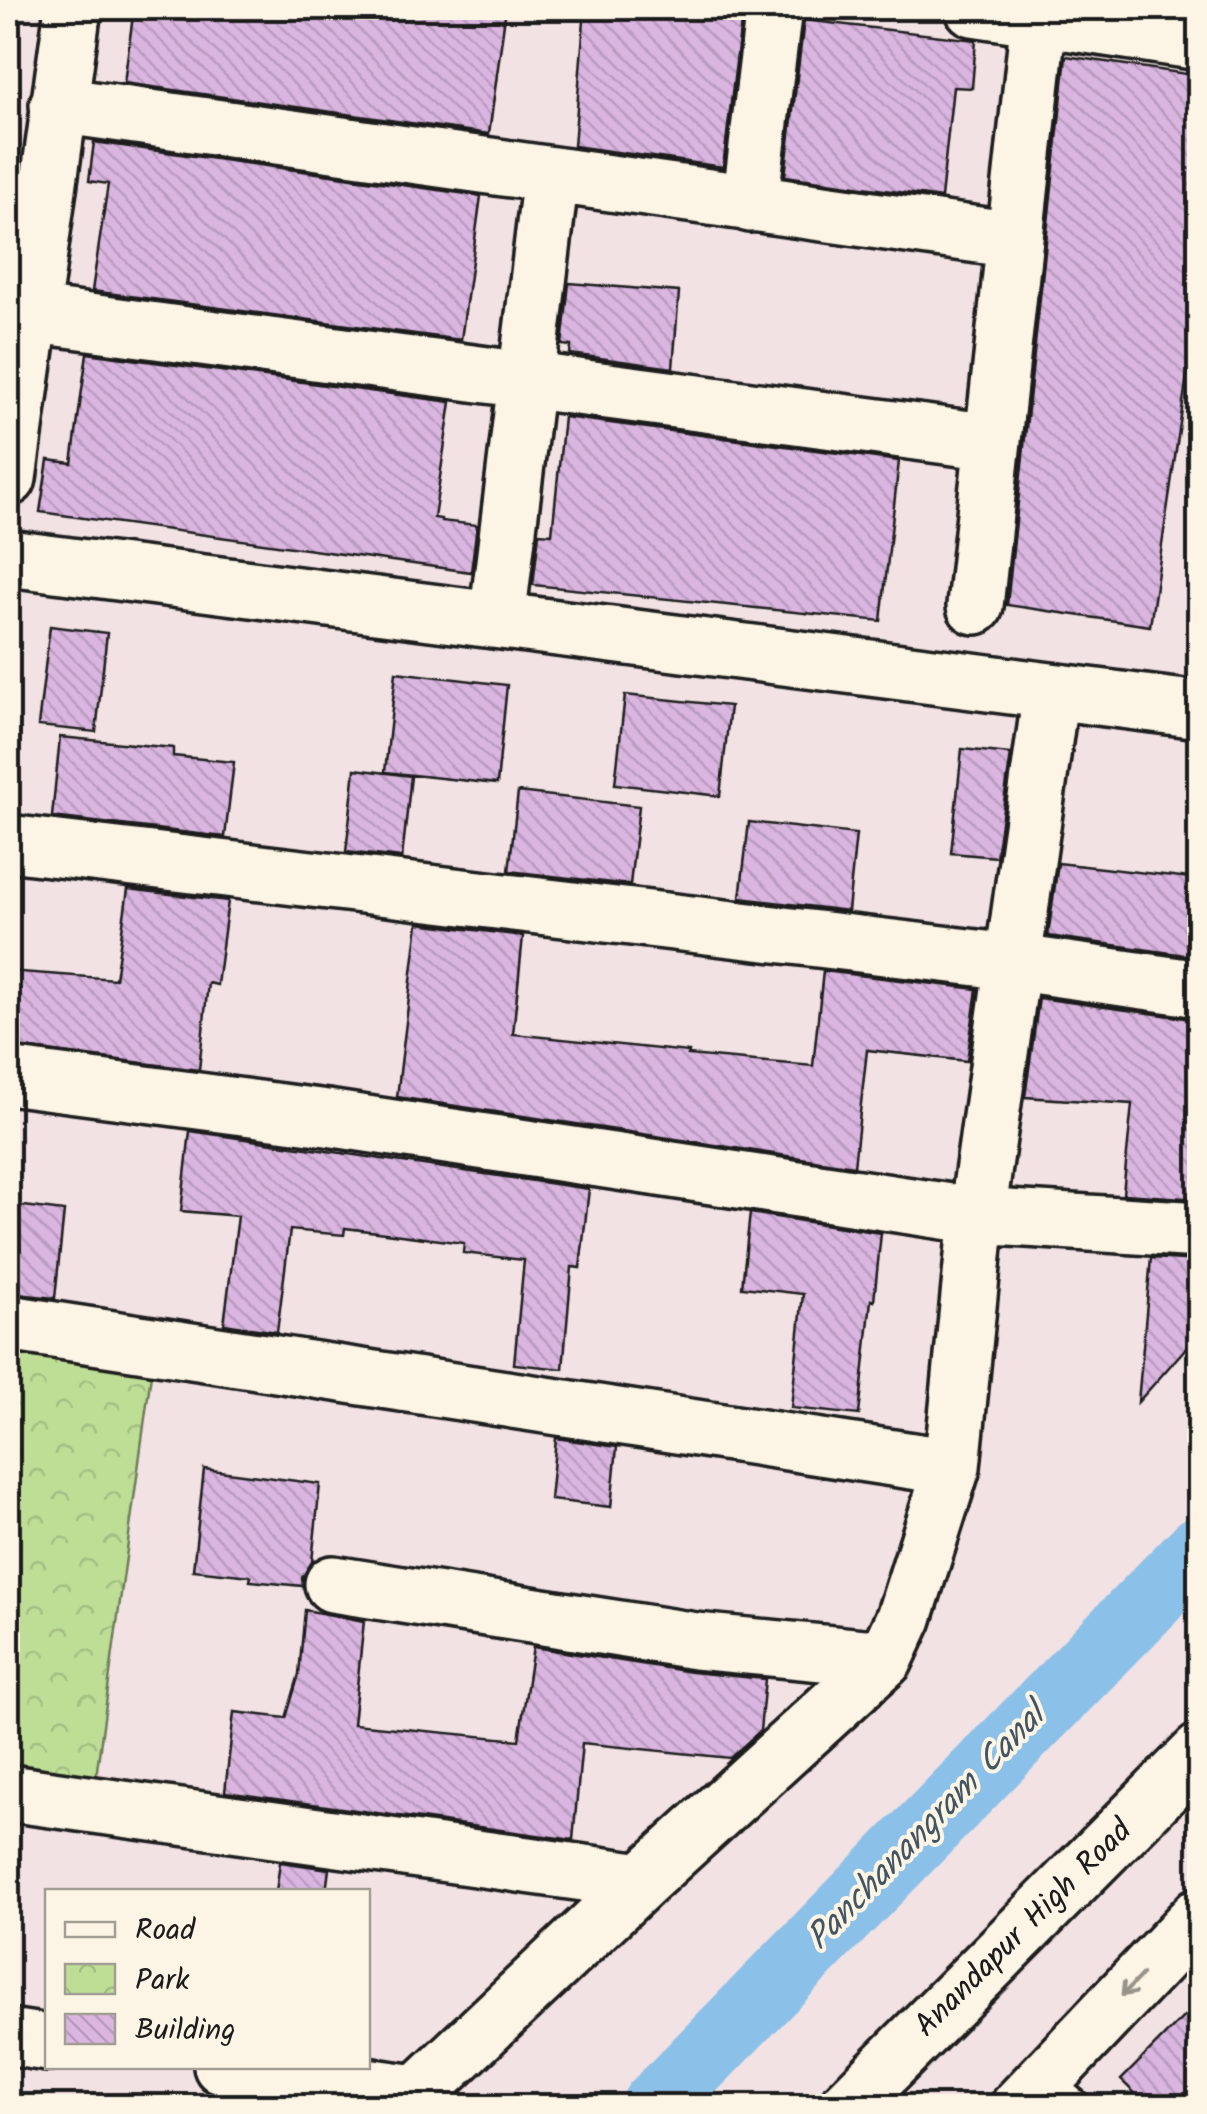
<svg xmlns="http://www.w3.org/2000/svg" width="1207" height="2114" font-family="Kalam,sans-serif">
<defs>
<pattern id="park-crowns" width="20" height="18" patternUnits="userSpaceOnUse" patternTransform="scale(2.5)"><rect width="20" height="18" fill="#bede96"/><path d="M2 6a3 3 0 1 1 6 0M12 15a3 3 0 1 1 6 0" fill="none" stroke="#a3be81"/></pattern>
<pattern id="building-back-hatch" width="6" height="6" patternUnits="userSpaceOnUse" patternTransform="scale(2.5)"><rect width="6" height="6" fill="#d9b5e0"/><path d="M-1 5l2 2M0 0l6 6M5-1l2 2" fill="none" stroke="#ba9bc0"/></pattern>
</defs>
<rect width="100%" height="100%" fill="#f2e2e4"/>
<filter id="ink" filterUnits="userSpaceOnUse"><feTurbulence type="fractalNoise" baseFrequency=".01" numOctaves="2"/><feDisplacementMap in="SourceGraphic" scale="20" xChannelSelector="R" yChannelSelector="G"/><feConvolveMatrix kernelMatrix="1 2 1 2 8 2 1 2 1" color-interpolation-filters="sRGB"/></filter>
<g filter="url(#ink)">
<!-- park -->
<path fill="url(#park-crowns)" stroke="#6d7d59" stroke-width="2.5" d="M8 1332 154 1352 96 1777 8 1762Z"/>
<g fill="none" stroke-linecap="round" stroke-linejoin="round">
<!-- canal -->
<path stroke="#8bc0e8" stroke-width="68" d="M655 2106 1200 1549"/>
</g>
<!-- building -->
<path fill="url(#building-back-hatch)" stroke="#1c1c1c" stroke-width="2.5" d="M134 8H506L489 134 124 83Z
M585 8H698L742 14 723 167 574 146Z
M804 20 976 40 972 88 953 87 941 198 785 176Z
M1066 56 1200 76V288L1150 626 1007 605Z
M94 142 481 196 461 340 92 291 108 184 89 181Z
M569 283 679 292 673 368 570 354 571 346 562 345Z
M87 353 451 402 434 518 441 519V521L477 525 471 572 40 512 48 460 72 463Z
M564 417 899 461 881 621 533 585 539 533 552 534Z
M50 626 107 633 96 732 38 726Z
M396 672 507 685 497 784 385 772Z
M625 695 730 706 720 796 615 784Z
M60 737 173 748V756L234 762 225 837 52 817Z
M962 749 1011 754 996 857 951 853Z
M355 769 411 776 402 858 346 852Z
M518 792 639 806 630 885 509 871Z
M749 822 856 834 848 911 740 898Z
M1058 863 1200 879V957L1048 936Z
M128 889 228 901 217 985 208 983 199 1070 8 1046V971L115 979Z
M418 923 523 936 513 1034 689 1052 688 1055 813 1066 823 971 977 989 967 1061 867 1050 854 1166 397 1097Z
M1039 998 1200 1020V1199L1123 1194 1132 1104 1025 1097Z
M190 1131 589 1189 580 1268 572 1267 563 1369 514 1364 524 1260 463 1253 464 1243 345 1228 344 1235 290 1230 277 1332 224 1324 238 1216 181 1211Z
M8 1204 64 1211 55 1298 8 1293Z
M750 1213 881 1233 874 1301 871 1300 859 1415 791 1408 803 1294 742 1287Z
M1151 1258 1200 1261V1332L1138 1402Z
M556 1438 617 1447 611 1507 550 1500Z
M204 1469 320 1484 312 1562 302 1578 303 1586 250 1581 251 1576 193 1570Z
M305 1610 364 1621 353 1724 519 1740 533 1647 691 1672 765 1679 760 1731 730 1758 582 1743 573 1840 225 1792 234 1712 286 1718 299 1674Z
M280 1862 329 1869 326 1892H276Z
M1200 2000V2106H1148L1121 2080Z"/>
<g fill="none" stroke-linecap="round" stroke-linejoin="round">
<defs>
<path id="lane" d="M1042 2082 1071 2106"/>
<path id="street" d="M973 8 1200 42
M58 105 1014 240
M750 204 774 8
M29 314 992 442
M8 478 73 8
M8 558 1200 710
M975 606 1039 17
M497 620 551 175
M8 843 1011 962 1200 989
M8 1076 327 1118 977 1216 1200 1230
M8 1323 952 1467
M333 1584 696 1641 885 1659
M8 1793 642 1881
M8 2037 48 2043
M222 2066 416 2093
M404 2106 642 1881 885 1659 904 1618 952 1467 977 1216 1051 692"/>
<path id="secondary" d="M848 2106 1200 1752
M1019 2106 1200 1915"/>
</defs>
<!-- lane casing -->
<use href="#lane" stroke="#1c1c1c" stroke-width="42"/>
<!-- street casing -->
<use href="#street" stroke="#1c1c1c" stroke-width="62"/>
<!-- secondary casing -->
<use href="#secondary" stroke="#1c1c1c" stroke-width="62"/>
<!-- lane -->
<use href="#lane" stroke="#fcf5e5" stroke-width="35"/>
<!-- street -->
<use href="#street" stroke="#fcf5e5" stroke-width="55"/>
<!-- secondary -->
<use href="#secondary" stroke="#fcf5e5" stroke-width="55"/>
</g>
<!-- one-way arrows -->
<defs><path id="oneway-shaft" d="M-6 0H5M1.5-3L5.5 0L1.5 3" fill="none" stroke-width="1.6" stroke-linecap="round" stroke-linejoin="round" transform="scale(2.5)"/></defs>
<use stroke="#97938b" href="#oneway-shaft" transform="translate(1132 1985) rotate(133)"/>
</g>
<g text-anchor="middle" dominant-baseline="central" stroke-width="8" stroke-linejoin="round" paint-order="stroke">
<!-- street labels -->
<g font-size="32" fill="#1c1c1c" stroke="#fcf5e5">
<text transform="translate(1024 1929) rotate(-45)">Anandapur High Road</text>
</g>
<!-- water labels -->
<g font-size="35" font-style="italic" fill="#435563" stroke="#fcf5e5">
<text transform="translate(927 1828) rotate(-46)">Panchanangram Canal</text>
</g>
</g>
<!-- margin -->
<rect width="1207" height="2114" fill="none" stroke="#fcf5e5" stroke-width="40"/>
<rect x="20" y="20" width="1167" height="2074" fill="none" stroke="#1c1c1c" stroke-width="4" filter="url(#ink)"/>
<!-- legend -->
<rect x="45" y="1889" width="325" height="180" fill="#fcf5e5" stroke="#a29e95" stroke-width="2.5"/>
<rect x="65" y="1922" width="50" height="15" fill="#fcf5e5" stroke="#a29e95" stroke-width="2.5"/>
<text x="135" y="1939" font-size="30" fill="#1c1c1c">Road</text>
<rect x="65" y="1964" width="50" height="30" fill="url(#park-crowns)" stroke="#a29e95" stroke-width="2.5"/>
<text x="135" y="1989" font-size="30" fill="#1c1c1c">Park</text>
<rect x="65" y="2014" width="50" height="30" fill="url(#building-back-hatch)" stroke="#a29e95" stroke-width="2.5"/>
<text x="135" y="2039" font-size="30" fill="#1c1c1c">Building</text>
</svg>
